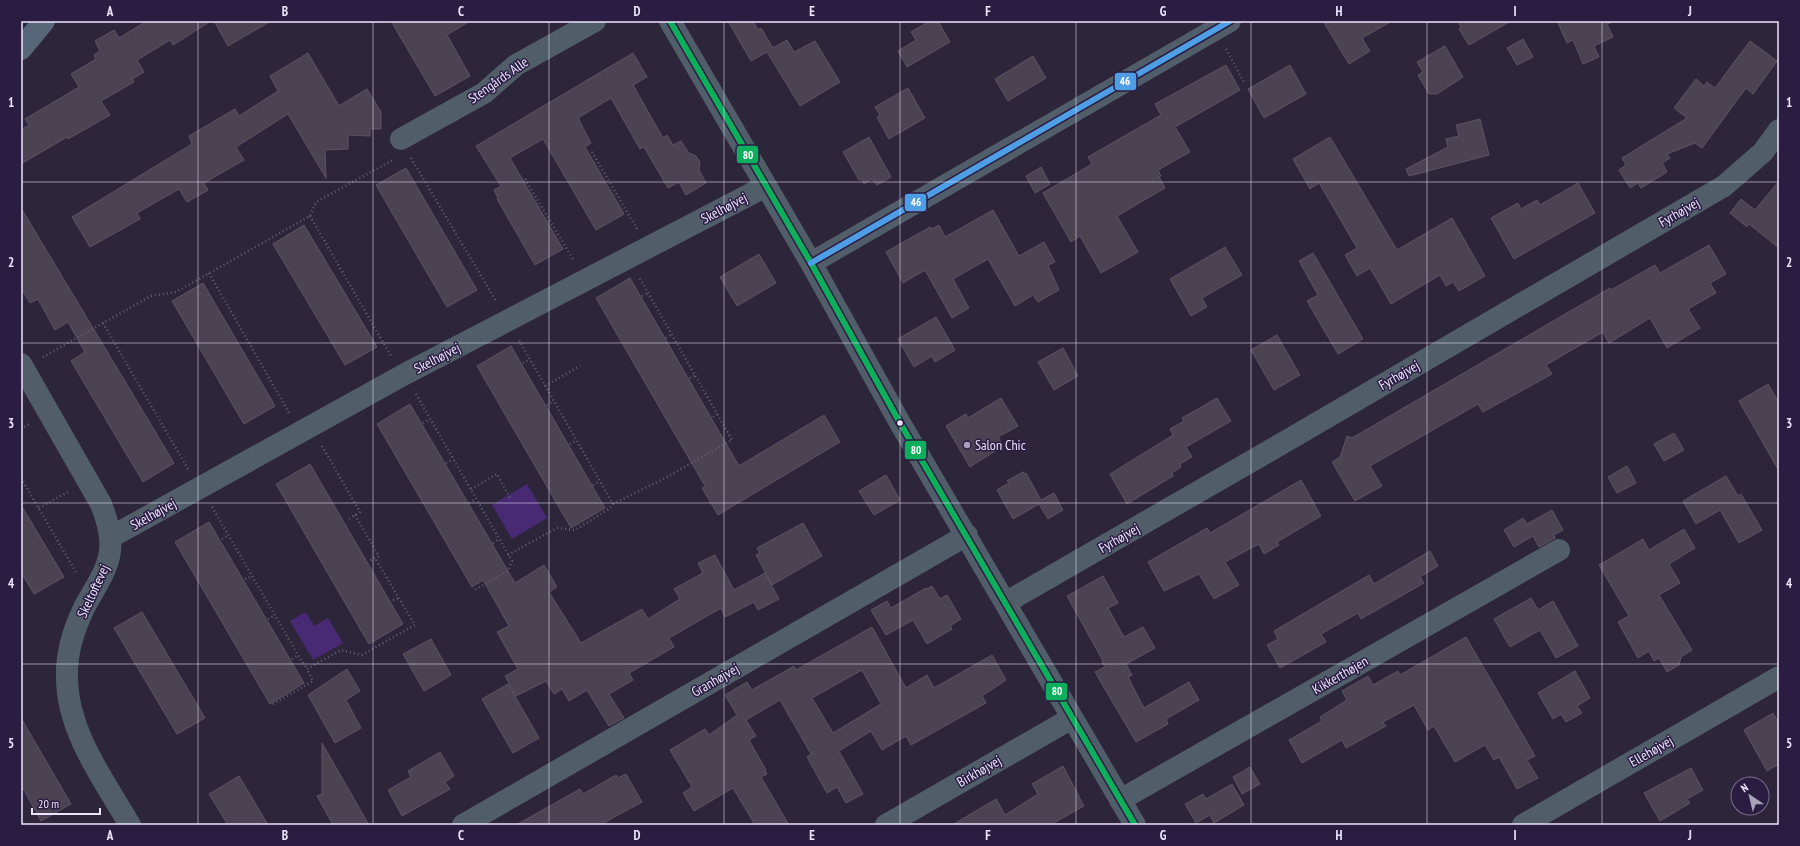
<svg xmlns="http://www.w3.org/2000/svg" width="1800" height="846" font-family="'PT Sans Narrow',sans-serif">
<rect width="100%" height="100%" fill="#2d253a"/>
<!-- green -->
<path fill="#482974" d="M527 484 547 518 512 539 492 505Z
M306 612 314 626 328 618 343 643 313 660 290 621Z"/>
<!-- building -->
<path fill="#4b4252" stroke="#5d5364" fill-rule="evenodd" d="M147 21H211L173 45 170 40 137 60 144 72 132 79 134 82 101 101 110 115 68 139 67 137 21 164V130L29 125 25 119 79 87 71 74 96 59 94 55 100 51 95 41 114 30 119 38Z
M214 21H271L228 46Z
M391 21H470L447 35 470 76 435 96Z
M728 21H753L758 30 761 28 773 48 787 40 794 52 815 41 840 82 800 106 767 52 751 61Z
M930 21H938L950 42 907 67 898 51 916 40 911 32Z
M1323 21H1392L1362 38 1370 51 1349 64Z
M1458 21H1511L1469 45 1459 29 1461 27Z
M1557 21H1615L1607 24 1613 37 1594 46 1599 57 1583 64 1573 40 1567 43Z
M1523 39 1533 57 1517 65 1507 48Z
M1750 41 1777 61 1753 94 1746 88 1702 148 1695 143 1667 154 1670 158 1662 163 1667 172 1641 188 1638 183 1630 188 1619 170 1626 165 1622 158 1687 118 1674 108 1696 79 1704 86 1707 82 1715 88Z
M1445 46 1463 77 1437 94H1429L1418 75 1423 72 1417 62Z
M308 53 339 106 367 89 381 112V129H370V136L348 135V149L325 150 326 178 288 114 236 147 244 160 204 183 208 190 187 202 179 189 137 213 140 219 90 247 72 217 192 144 189 136 235 109 239 116 278 91 270 76Z
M633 53 647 77 633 85 663 138 667 135 673 145 681 141 689 153 696 156 700 162 699 170 706 183 686 195 679 182 668 188 644 147 640 149 611 98 578 118 591 143 585 147 624 214 596 230 543 139 510 158 563 249 535 265 497 199 498 198 494 190 501 186 476 146Z
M1033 56 1046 78 1008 101 995 79Z
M1226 65 1240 90 1175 127 1190 152 1158 170 1161 176 1159 177 1165 188 1117 216 1138 252 1101 273 1080 236 1071 242 1043 193 1092 164 1088 157 1161 115 1155 104Z
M1290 65 1306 94 1264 118 1248 89Z
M908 88 925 118 889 139 877 117 880 115 875 107Z
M1480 119 1489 155 1409 176 1406 169 1448 147 1446 139 1459 136 1456 125Z
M869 137 891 177 877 185 872 179 864 184 861 179 859 180 843 152Z
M1330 137 1397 250 1452 218 1485 276 1459 291 1453 282 1446 286 1440 275 1391 304 1370 268 1357 276 1345 255 1357 248 1319 183 1310 189 1293 159Z
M1041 167 1050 184 1035 193 1026 176Z
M406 168 477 290 447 307 376 185Z
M1779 181V248L1749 224 1747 227 1730 213 1741 199 1755 210Z
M1578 183 1595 213 1514 259 1491 218 1518 203 1521 209 1537 200 1540 205Z
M21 208 174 463 143 482 71 361 85 352 68 322 55 330 38 299 30 303 21 288Z
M993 210 1019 256 1044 242 1055 262 1048 265 1059 290 1038 302 1033 295 1015 306 988 259 953 279 969 308 952 318 925 270 903 283 886 252 930 227 932 229 939 225 945 237Z
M304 225 377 347 345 365 273 244Z
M1709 245 1726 274 1710 283 1716 293 1688 309 1700 328 1667 348 1650 318 1609 343 1603 332 1546 365 1552 374 1483 412 1478 404 1370 466 1382 486 1355 501 1332 462 1340 457 1347 436 1352 438 1610 288 1611 290 1655 265 1660 273Z
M1225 247 1242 275 1202 298 1207 307 1191 316 1170 279Z
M1313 253 1363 339 1338 354 1307 301 1318 295 1299 261Z
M759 254 776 283 737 306 720 277Z
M630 278 739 466 824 415 840 442 718 515 702 488 705 486 596 298Z
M203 283 275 406 244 424 172 301Z
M936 317 955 350 935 362 932 356 914 367 898 339Z
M1277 335 1300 375 1274 390 1251 350Z
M511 346 605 508 571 528 477 366Z
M1063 348 1078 376 1054 390 1038 362Z
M1768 384 1779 403V471L1739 401Z
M1001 398 1018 426 998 437 1003 446 970 467 946 426 966 414 968 418Z
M1217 398 1231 421 1186 447 1192 457 1180 464 1181 467 1172 473 1173 476 1127 504 1110 474 1173 435 1170 429 1184 421 1182 418Z
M410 404 515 583 544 565 557 587 549 592 581 643 642 609 648 619 680 599 674 589 703 573 698 563 715 555 734 590 765 573 779 599 758 610 754 602 725 617 721 608 669 638 674 647 629 673 633 680 609 694 624 718 609 726 587 690 569 701 562 689 554 694 546 681 516 696 505 676 518 669 497 632 509 626 483 580 472 587 377 424Z
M1674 433 1684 450 1664 461 1654 444Z
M310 464 403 624 369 644 276 484Z
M1627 466 1636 483 1617 493 1608 477Z
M1023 472 1024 474 1026 473 1041 500 1054 493 1063 510 1048 519 1039 504 1013 519 997 490 1009 483 1007 481Z
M886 475 900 500 874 515 859 491Z
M1726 476 1738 496 1741 494 1762 530 1739 543 1720 510 1696 524 1683 501Z
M1301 480 1321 516 1277 542 1279 545 1264 554 1259 544 1225 562 1239 585 1214 599 1199 574 1164 591 1148 562 1207 528 1210 533Z
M21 505 64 577 34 594 21 572Z
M1552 510 1563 530 1554 535 1555 538 1539 547 1533 536 1514 547 1504 530 1523 518 1527 524Z
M209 522 304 683 270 704 175 542Z
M803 523 822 556 772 585 756 555 760 553 757 548Z
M1684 529 1695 548 1669 564 1680 583 1659 595 1692 650 1681 657 1679 665 1667 672 1659 658 1654 661 1649 651 1638 658 1618 622 1629 616 1599 565 1643 539 1649 550Z
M1430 551 1438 566 1420 577 1424 583 1361 619 1358 613 1321 634 1326 642 1280 668 1267 645 1278 639 1274 631 1369 575 1374 584Z
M1103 576 1118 603 1108 608 1124 637 1143 627 1155 648 1126 664 1132 675 1128 677 1144 708 1189 682 1199 700 1166 719 1168 724 1136 742 1095 672 1105 667 1102 662 1103 661 1067 596Z
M932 586 940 599 947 595 961 619 950 626 952 629 927 644 913 620 886 635 871 610 887 601 891 608 926 588 927 589Z
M1531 598 1538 610 1553 601 1578 646 1556 658 1540 630 1510 647 1494 619Z
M142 612 205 718 177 734 114 628Z
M872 627 906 688 927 675 934 688 992 655 1006 680 982 696 986 703 911 745 906 736 882 750 871 731 839 751 863 794 846 803 837 787 827 793 807 757 811 754 780 700 746 720 756 736 749 740 766 770H765L767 774 761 777 789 825H755L733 788 694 811 683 793 692 787 670 750 705 729 709 735 737 715 725 695 747 682 752 690 794 666 796 670ZM862 670 881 704 833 733 812 698Z
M1466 637 1535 756 1527 760 1538 778 1517 789 1499 757 1494 760 1485 745 1455 762 1434 726 1428 730 1414 705 1383 722 1386 726 1346 748 1342 740 1302 763 1289 740 1322 721 1320 717 1347 700 1342 691 1368 676 1373 685 1398 671 1400 675Z
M431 639 451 675 424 691 403 654Z
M347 669 360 691 346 700 361 728 335 743 308 695Z
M1575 671 1590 698 1577 706 1582 713 1566 722 1561 714 1553 719 1538 693Z
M508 684 539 738 513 753 482 699Z
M1773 713 1779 724V764L1767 771 1744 730Z
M21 718 71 804 41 821 21 785Z
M322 743 369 825H333L317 796 322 794Z
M440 752 454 776 445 782 450 789 402 816 388 790 411 777 408 771Z
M1063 766 1084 806 1050 825H952L996 799 1005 815 1038 794 1032 784Z
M1250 767 1260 784 1242 794 1233 777Z
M1691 768 1703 790 1687 799 1690 803 1660 821 1644 793Z
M626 774 642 802 600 825H516L580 789 583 794 616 775 618 778Z
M239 776 268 825H228L209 794Z
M1232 784 1244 805 1214 823 1210 815 1196 823 1185 804 1203 794 1206 799Z"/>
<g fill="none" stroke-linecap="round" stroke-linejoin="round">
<!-- path -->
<path stroke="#5e6170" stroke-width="2.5" stroke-dasharray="1 3" stroke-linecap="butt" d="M1226 49 1245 84
M592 152 637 229
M411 158 496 301
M525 179 574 261
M310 216 391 356
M209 273 289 413
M642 296 648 293
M103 323 188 469
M666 338 672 334
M43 357 151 296 176 292 310 216 316 202 393 160
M523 363 530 359
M690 378 695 375
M545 386 580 366
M416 394 512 561 508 571 473 591
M547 405 554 401
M713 417 718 414
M423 423 430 419
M21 429 29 424
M570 444 577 440
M322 446 360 512 347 520
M446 463 453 459
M21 478 77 574
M593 485 600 481
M471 489 497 474 510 498
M469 503 476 499
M613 504 665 478 732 440 639 277
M212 507 298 655
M39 508 68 492
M355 515 379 556 369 561
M222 539 229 535
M493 543 499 539
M508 555 557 528 575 530 609 509 613 504 519 340
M245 579 252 576
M393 600 399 598
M268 619 275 615
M292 659 298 655 307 669 341 650 362 655 415 625 375 558
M273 704 313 681 307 669"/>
<!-- minor -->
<path stroke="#515e6a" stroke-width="22" d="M670 21 811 263 900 423 1135 825
M401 139 484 93 516 65 595 21
M811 263 1230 21
M21 364 101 504C107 519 112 535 110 551 108 570 94 589 85 606 74 628 66 654 67 679 68 733 104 780 130 825
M111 537 405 374 766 186
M1005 603 1276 447 1724 186 1763 152 1779 130
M1120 800 1559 550
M463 825 967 535
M886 825 1072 718
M1523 825 1779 677"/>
<!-- major -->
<path stroke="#576678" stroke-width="22" d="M21 49 44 21"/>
<defs>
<path id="bus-1" d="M670 21 811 263 900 423 1135 825"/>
<path id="bus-2" d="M811 263 1230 21"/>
</defs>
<!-- bus-1 casing -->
<use href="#bus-1" stroke="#2b1d42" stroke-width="9"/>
<!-- bus-2 casing -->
<use href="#bus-2" stroke="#2b1d42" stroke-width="9"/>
<!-- bus-1 -->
<use href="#bus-1" stroke="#0daf5c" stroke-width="6"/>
<!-- bus-2 -->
<use href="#bus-2" stroke="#4d9ee5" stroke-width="6"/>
</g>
<!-- grid -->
<path fill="none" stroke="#ebe5fd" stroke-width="1" stroke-opacity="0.55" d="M198 21V825M373 21V825M549 21V825M724 21V825M900 21V825M1076 21V825M1251 21V825M1427 21V825M1602 21V825M21 182H1779M21 343H1779M21 503H1779M21 664H1779"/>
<!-- markers -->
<circle fill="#ebe5fd" stroke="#2b1d42" stroke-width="1.5" cx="900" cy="423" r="3.5"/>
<circle fill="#a8a2b9" stroke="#2b1d42" stroke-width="1.5" cx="967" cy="445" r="4"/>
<g text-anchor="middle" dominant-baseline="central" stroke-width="3" stroke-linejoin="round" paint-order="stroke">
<!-- street labels -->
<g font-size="14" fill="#ebe5fd" stroke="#2b1d42">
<text transform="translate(498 80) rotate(-35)">Stengårds Alle</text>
<text transform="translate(724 208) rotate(-28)">Skelhøjvej</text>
<text transform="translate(1679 212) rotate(-30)">Fyrhøjvej</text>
<text transform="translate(437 358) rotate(-28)">Skelhøjvej</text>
<text transform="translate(1399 375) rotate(-30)">Fyrhøjvej</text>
<text transform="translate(153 514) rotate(-29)">Skelhøjvej</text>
<text transform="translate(1119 538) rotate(-30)">Fyrhøjvej</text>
<text transform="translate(93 591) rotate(-65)">Skeltoftevej</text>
<text transform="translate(1340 675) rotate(-30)">Kikkerthøjen</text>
<text transform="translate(715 680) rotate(-30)">Granhøjvej</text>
<text transform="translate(1651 751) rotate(-30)">Ellehøjvej</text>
<text transform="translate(979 771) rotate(-30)">Birkhøjvej</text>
</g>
<!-- poi labels -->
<g font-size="14" fill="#ebe5fd" stroke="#2b1d42" text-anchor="start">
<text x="975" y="445">Salon Chic</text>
</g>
</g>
<g stroke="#2b1d42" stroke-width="1.5">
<rect x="1114" y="72" width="23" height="19" rx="4" fill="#4d9ee5"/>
<rect x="736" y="145" width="23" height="19" rx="4" fill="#0daf5c"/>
<rect x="904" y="193" width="23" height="19" rx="4" fill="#4d9ee5"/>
<rect x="904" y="440" width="23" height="20" rx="4" fill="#0daf5c"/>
<rect x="1045" y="682" width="23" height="19" rx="4" fill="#0daf5c"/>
</g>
<g font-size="11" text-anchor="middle" font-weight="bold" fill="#fff">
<text x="1125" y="85">46</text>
<text x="748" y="159">80</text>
<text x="916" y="206">46</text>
<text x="916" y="454">80</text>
<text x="1057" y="695">80</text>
</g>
<!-- border -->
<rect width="1800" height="846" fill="none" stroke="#2b1d42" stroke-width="44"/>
<!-- north arrow -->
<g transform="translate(1750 796) rotate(325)"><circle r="19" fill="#2b1d42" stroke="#786d8d"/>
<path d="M0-3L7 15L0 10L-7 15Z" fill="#a8a2b9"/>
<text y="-6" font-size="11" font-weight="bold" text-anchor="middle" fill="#ebe5fd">N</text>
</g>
<!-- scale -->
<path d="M32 808v6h68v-6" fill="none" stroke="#ebe5fd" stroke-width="2"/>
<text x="38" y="808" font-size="12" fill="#ebe5fd" stroke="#2b1d42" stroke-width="3" paint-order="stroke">20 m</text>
<rect x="22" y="22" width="1756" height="802" fill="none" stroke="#ebe5fd" stroke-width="1.5"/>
<g font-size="13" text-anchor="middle" font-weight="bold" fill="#ebe5fd">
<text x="110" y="16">A</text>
<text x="285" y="16">B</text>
<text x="461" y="16">C</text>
<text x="637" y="16">D</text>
<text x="812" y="16">E</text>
<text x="988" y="16">F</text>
<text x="1163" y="16">G</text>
<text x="1339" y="16">H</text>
<text x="1515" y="16">I</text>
<text x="1690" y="16">J</text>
<text x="11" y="107">1</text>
<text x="1789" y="107">1</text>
<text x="11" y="267">2</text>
<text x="1789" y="267">2</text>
<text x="11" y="428">3</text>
<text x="1789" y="428">3</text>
<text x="11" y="588">4</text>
<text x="1789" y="588">4</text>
<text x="11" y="748">5</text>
<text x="1789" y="748">5</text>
<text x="110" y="840">A</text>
<text x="285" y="840">B</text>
<text x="461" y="840">C</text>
<text x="637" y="840">D</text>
<text x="812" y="840">E</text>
<text x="988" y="840">F</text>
<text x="1163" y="840">G</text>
<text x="1339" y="840">H</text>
<text x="1515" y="840">I</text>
<text x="1690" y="840">J</text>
</g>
</svg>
